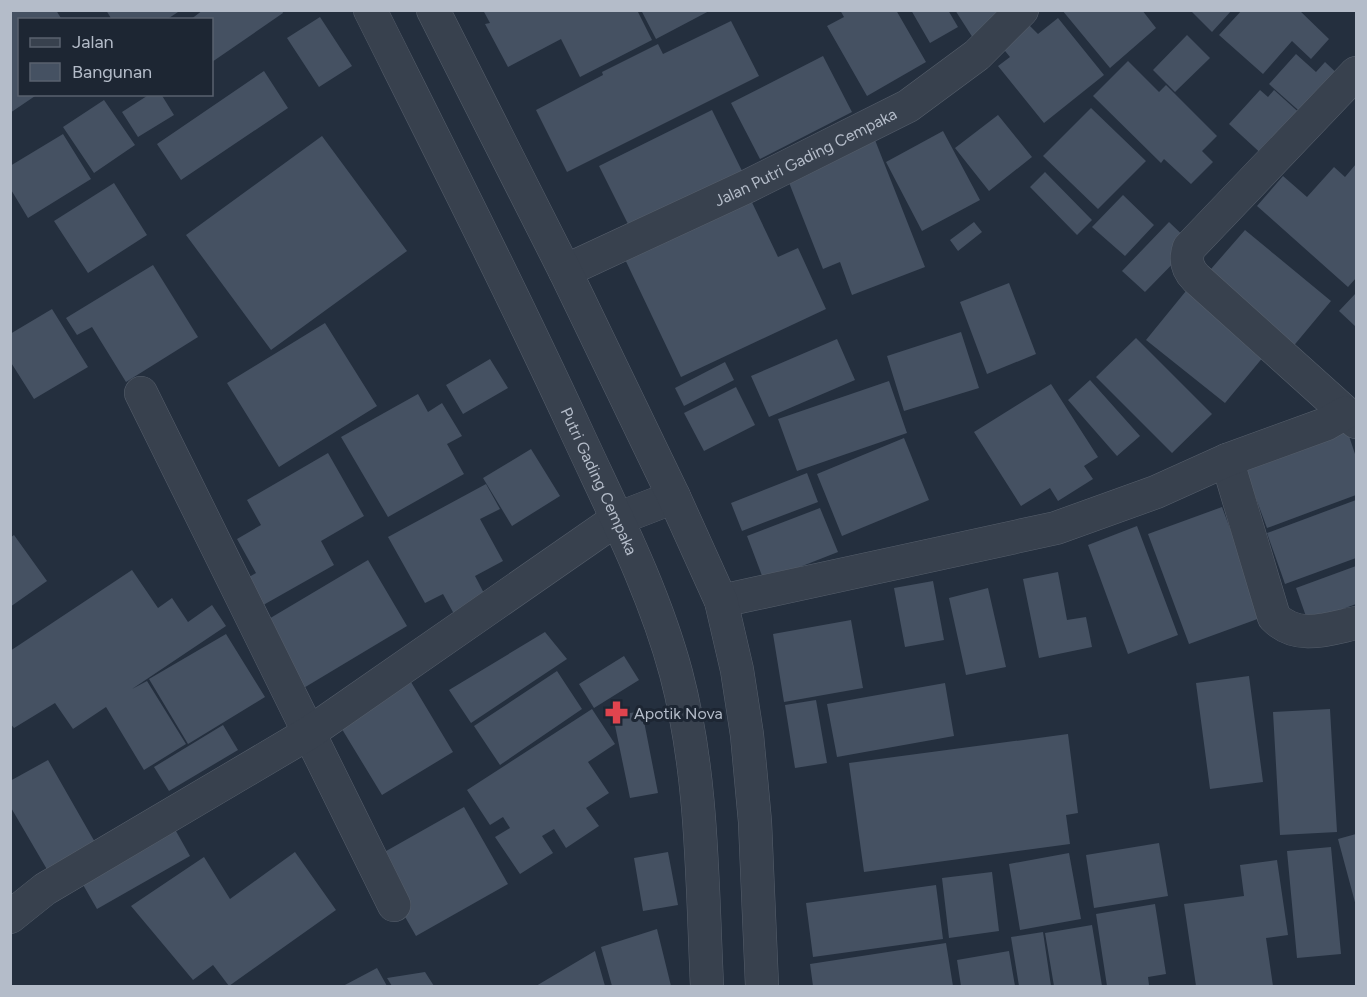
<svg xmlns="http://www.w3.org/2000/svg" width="1367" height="997" font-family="Figtree,sans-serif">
<rect width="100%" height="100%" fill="#242f3e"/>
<!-- building -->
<path fill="#455162" d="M10 10H56L62 20H20V94H38L10 113Z
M106 10H181L166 20H112Z
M203 10H282L283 13 212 62V20H190Z
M483 10H637L652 40 580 77 561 39 508 67 485 24 490 23Z
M641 10H711L656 39Z
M840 10H896L926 62 867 96 827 26 844 17Z
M911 10H948L958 27 930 43Z
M955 10H998L973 38Z
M1062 10H1142L1156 28 1110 68Z
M1190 10H1232L1212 32Z
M1242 10H1299L1329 39 1311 59 1292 41 1263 74 1219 35Z
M320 17 352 66 319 87 287 38Z
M1058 18 1104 75 1044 123 998 66 1010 57 1001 46 1028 24 1038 34Z
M731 21 759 76 567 172 536 110 603 75 602 72 658 44 663 54Z
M1187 35 1210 58 1175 92 1153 70Z
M1296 54 1316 72 1325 62 1342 78 1306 117 1269 84Z
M823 56 852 112 760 159 731 103Z
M1128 61 1159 92 1166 85 1217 136 1202 151 1213 162 1191 184 1164 159 1161 163 1093 96Z
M264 71 288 108 181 180 157 144Z
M1260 90 1268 97 1274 90 1304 117 1266 158 1229 124Z
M150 94H161L174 115 138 137 122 112Z
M104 100 135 145 94 173 63 127Z
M1091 108 1146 161 1098 209 1043 156Z
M712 110 743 173 630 228 599 166Z
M998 115 1032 157 989 191 955 148Z
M943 131 980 200 922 231 886 162Z
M63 134 91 179 28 218 10 188V166Z
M322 136 407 251 271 350 186 235Z
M875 140 925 267 852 295 840 262 823 269 786 175Z
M1356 164V278L1348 287 1257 206 1283 176 1307 197 1334 167 1345 177Z
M1045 172 1092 220 1077 235 1030 187Z
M114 183 147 235 88 273 54 221Z
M748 194 778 257 798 248 826 309 681 377 622 253Z
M1123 195 1154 225 1125 256 1092 227Z
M974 222 982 232 958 251 950 240Z
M1169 222 1192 244 1145 292 1122 271Z
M1245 230 1331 301 1291 349 1204 277Z
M153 265 198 337 126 382 92 327 77 335 66 318Z
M1009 283 1036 354 987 374 960 302Z
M1190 286 1269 350 1225 403 1146 340Z
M1356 293V327L1339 311Z
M52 309 88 367 34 399 10 361V334Z
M325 323 377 406 279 467 227 383Z
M961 332 979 388 904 411 887 356Z
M1136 338 1212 414 1172 453 1096 377Z
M837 339 855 380 769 417 751 376Z
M490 359 508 388 463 414 446 385Z
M725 362 734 380 684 406 675 388Z
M1090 380 1140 436 1117 456 1068 400Z
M889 381 907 433 797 471 778 419Z
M1051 384 1098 457 1084 466 1093 479 1058 501 1050 488 1021 506 974 432Z
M736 387 755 425 704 451 684 413Z
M418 394 428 412 442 403 462 436 447 444 464 474 388 517 341 437Z
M1347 430 1356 457V495L1267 528 1245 469Z
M904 438 929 500 842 536 817 474Z
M531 449 560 496 512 526 483 478Z
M328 453 364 516 321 541 334 565 258 608 242 581 256 573 237 539 261 525 247 500Z
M807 473 818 502 742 531 731 503Z
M486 484 500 509 480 519 503 561 475 576 486 597 454 614 443 594 425 603 388 537Z
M1356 500V558L1285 584 1267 533Z
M1222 507 1263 617 1189 644 1148 534Z
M820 508 838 552 764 581 747 536Z
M1137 526 1178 635 1128 654 1088 545Z
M14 535 47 581 10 607V538Z
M368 560 407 626 302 689 262 623Z
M1356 566V604L1308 622 1296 588Z
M132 570 158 608 172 598 188 622 212 605 226 626 132 689 147 681 186 744 144 770 106 707 73 729 55 703 14 728 10 723V651Z
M1058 572 1067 620 1086 617 1092 647 1039 658 1023 579Z
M933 581 944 640 905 647 894 588Z
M988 588 1006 667 966 675 949 598Z
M851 620 863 688 784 702 773 634Z
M545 632 567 659 471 723 449 690Z
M226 634 265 697 188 744 149 679Z
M624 656 639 680 594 708 579 684Z
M557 671 582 709 500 765 474 726Z
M405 672 453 752 382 795 334 716Z
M1249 676 1263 782 1210 789 1196 683Z
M945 683 954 736 837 757 827 704Z
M816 700 827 763 795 768 785 705Z
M592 709 615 744 588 762 609 793 586 808 599 826 566 848 554 829 542 836 553 853 520 874 495 837 510 828 503 817 490 825 467 790Z
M1330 709 1337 832 1280 835 1273 712Z
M642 711 658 793 630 798 613 716Z
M223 725 238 750 169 791 154 767Z
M1068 734 1078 813 1066 815 1070 844 864 872 849 763Z
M48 760 100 851 52 878 10 806V781Z
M464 807 508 884 416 936 372 859Z
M172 824 190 856 97 909 78 876Z
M1356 834V906L1338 839Z
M1159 843 1168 896 1094 908 1086 855Z
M1331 847 1341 954 1297 958 1287 851Z
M295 852 336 910 229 986 213 965 193 980 131 906 204 857 230 899Z
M668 852 678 905 643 911 634 858Z
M1069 853 1081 919 1020 930 1009 864Z
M1277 860 1288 935 1266 938 1273 986H1196L1184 904 1244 896 1240 865Z
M992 872 999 931 949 938 942 878Z
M936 885 943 939 813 957 806 903Z
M1155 904 1166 974 1148 977 1149 985 1107 986 1096 914Z
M1092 925 1102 986H1054L1045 933Z
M657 929 671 986H612L601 947Z
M1043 932 1051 986H1019L1011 937Z
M946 943 953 986H841V985L813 986 810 964Z
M595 951 605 986H536Z
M1009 951 1015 986H961L957 960Z
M377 968 387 986H343Z
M425 972 434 986H392L387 978Z"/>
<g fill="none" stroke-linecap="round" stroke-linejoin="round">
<defs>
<g id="minor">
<path d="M1356 73 1189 248C1185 260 1187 269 1196 278L1356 422"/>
<path id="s1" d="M565 271 748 186 908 106 977 55 1022 10"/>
<path d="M141 393 394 905"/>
<path d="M1227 460 1274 617C1297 641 1328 629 1356 623"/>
<path d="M721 601 1056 528 1156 492 1227 460 1326 424 1345 413"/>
<path d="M10 917 45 889 309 733 617 519 674 497"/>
</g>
<g id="tertiary">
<path id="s2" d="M370 10C441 152 512 292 578 435 614 513 654 591 676 673 703 775 702 882 707 986"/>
<path d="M433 10 565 271 674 497 721 601 737 670 747 735 755 822 762 986"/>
</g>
</defs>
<!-- minor casing -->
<use href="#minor" stroke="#565f6c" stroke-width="34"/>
<!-- tertiary casing -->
<use href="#tertiary" stroke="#565f6c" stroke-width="34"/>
<!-- minor -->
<use href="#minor" stroke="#38414e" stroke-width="33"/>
<!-- tertiary -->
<use href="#tertiary" stroke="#38414e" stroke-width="33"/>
</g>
<!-- icons -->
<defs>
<symbol id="pharmacy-bare" viewBox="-9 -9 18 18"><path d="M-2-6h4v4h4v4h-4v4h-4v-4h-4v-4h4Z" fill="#e0444e" stroke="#1d2633" stroke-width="2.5" paint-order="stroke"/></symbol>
</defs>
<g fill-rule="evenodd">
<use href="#pharmacy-bare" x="600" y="696" width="33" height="33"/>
</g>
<g text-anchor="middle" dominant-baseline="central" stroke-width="6" stroke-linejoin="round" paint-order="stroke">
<!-- street labels -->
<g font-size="16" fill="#b4bcc9" stroke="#1d2633">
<text stroke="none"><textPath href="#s1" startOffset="266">Jalan Putri Gading Cempaka</textPath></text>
<text stroke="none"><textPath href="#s2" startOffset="524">Putri Gading Cempaka</textPath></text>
</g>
<!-- poi labels -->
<g font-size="16" fill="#b4bcc9" stroke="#1d2633" text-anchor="start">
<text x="634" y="713">Apotik Nova</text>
</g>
</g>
<!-- border -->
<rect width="1367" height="997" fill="none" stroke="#b4bcc9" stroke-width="24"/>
<!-- legend -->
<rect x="18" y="18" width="195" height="78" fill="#1d2633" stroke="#59626f" stroke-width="1.5"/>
<rect x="30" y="38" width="30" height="9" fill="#38414e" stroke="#59626f" stroke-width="1.5"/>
<text x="72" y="48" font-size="18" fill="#b4bcc9">Jalan</text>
<rect x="30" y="63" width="30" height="18" fill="#455162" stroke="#59626f" stroke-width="1.5"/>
<text x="72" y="78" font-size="18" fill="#b4bcc9">Bangunan</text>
</svg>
